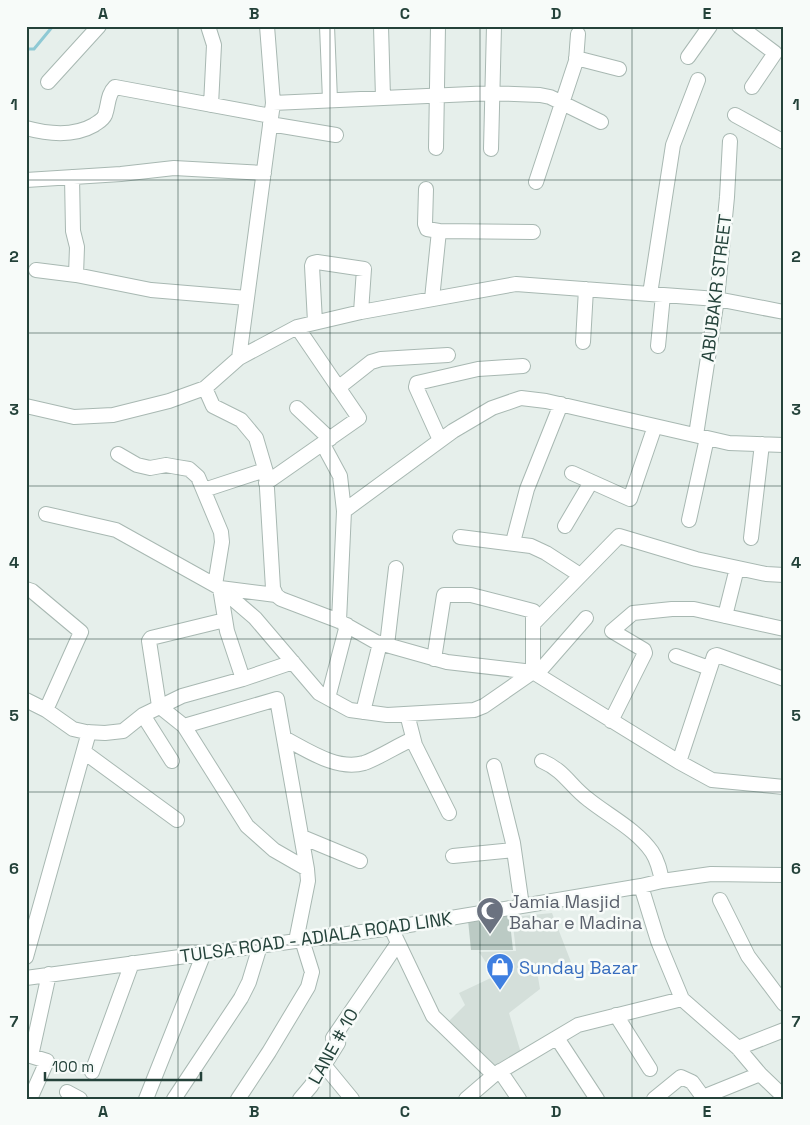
<svg xmlns="http://www.w3.org/2000/svg" width="810" height="1125" font-family="'Space Grotesk',sans-serif">
<rect width="100%" height="100%" fill="#e6efeb"/>
<!-- built -->
<path fill="#d4dfda" d="M552 913 571 962 538 977 540 989 509 1013 521 1053 496 1068 449 1021 465 1005 459 993 495 976 479 952 516 951 512 917Z"/>
<g fill="none" stroke-linecap="round" stroke-linejoin="round">
<!-- stream -->
<path stroke="#8ec9d4" stroke-width="3" d="M26 49H34L53 26"/>
</g>
<!-- building -->
<path fill="#bbcac4" d="M509 914 513 950H471L468 920Z"/>
<g fill="none" stroke-linecap="round" stroke-linejoin="round">
<defs>
<path id="minor" d="M208 26 214 45 211 105
M327 26 330 100
M381 26 383 98
M739 26 775 53 752 87
M688 57 710 26
M576 58 619 69
M48 82 99 26
M273 103 493 93 540 95 550 97 601 122
M735 115 784 142
M270 124 336 135
M26 128C48 134 73 137 94 125 98 122 103 120 105 115 109 104 107 95 115 87L271 116
M436 148 438 26
M491 149 494 26
M72 177 73 231 77 247 76 275
M26 180 121 174 174 168 264 173
M536 182 576 61 578 34
M426 189 425 224 427 229 439 231
M36 270 76 275 151 290 247 298
M650 294 673 145 698 80
M432 299 439 231 533 232
M315 322 312 266 313 263 317 262 364 269 361 312
M583 342 586 289
M658 346 663 295
M239 358 273 103 267 26
M205 388 213 406 241 420 256 438 266 472 273 588 276 595 281 599 339 621 376 642 447 662 533 672
M338 388 371 362 381 359 448 355
M26 406 74 417 113 415 169 401 205 388 239 358 297 327 361 312 516 284 717 299 784 312
M297 408 330 439
M696 435 717 299 727 197 730 141
M440 440 416 387 417 383 478 369 523 366
M321 445 326 450 340 476 344 511 339 621
M118 454 137 465 150 468 166 465 177 467 189 469 198 477 221 532 222 542 215 585
M572 473 630 499 655 426
M266 483 359 418 297 327
M204 490 265 470
M344 511 453 431 492 408 521 398 546 401 729 443 784 445
M46 514 116 530 220 588 255 618 319 693 350 710 387 715 474 710 484 706 533 672
M689 520 707 438
M565 526 591 482
M460 537 531 546 546 553 580 575
M751 538 762 444
M513 542 527 489 561 404
M26 589 32 591 81 632 46 710
M725 616 737 568
M225 620 151 638 149 641 159 706 184 726 247 826 274 850 307 869
M533 624 619 536 696 559 766 574 784 575
M387 645 396 568
M676 656 709 668
M434 659 444 595H471L533 611V672L679 762 712 780 784 787
M537 674 586 618
M243 679 227 631 220 588 276 595
M328 698 347 625
M26 700 46 710 73 729 86 732 105 733 123 731 143 715 182 696 243 679 293 662
M363 712 380 643
M407 714 415 745 449 813
M143 715 172 761
M611 721 645 653 644 650 612 631 633 613 672 609H694L784 629
M184 726 277 699 307 869 308 881 296 941
M284 738C307 750 337 771 364 763 379 758 398 745 413 739
M84 752 177 820
M542 761C565 771 570 786 589 800 609 816 637 830 652 852 658 861 660 871 662 881
M679 762 714 656 717 655 784 679
M494 766 513 843 522 906
M302 837 360 861
M453 856 514 850
M641 886 658 941 682 999
M720 900 748 956 784 1004
M391 928 433 1016 494 1075 578 1025 682 999 738 1048 760 1074 784 1097
M26 957 89 732
M26 978 391 928 641 886 662 881 711 874 784 875
M616 1015 650 1069
M557 1038 597 1099
M738 1048 784 1030
M324 1065 352 1099
M500 1071 519 1099
M92 1072 132 963
M67 1092 80 1099
M30 1099 47 1061 31 1056 49 974
M146 1099 204 953
M174 1099 241 998 249 982 260 946
M238 1099 269 1052 308 987 312 972 302 940
M300 1099 311 1086 338 1043 333 1038 398 943
M466 1099 494 1075
M654 1099 681 1077 692 1082 703 1097 760 1074"/>
</defs>
<!-- minor casing -->
<use href="#minor" stroke="#a8b8b2" stroke-width="16"/>
<!-- minor -->
<use href="#minor" stroke="#fff" stroke-width="14"/>
</g>
<!-- grid -->
<path fill="none" stroke="#24423a" stroke-width="1" stroke-opacity="0.55" d="M178 26V1099M330 26V1099M480 26V1099M632 26V1099M26 180H784M26 333H784M26 486H784M26 639H784M26 792H784M26 945H784"/>
<!-- icons -->
<defs>
<symbol id="mosque-pin" viewBox="-11 -11 22 30"><path d="M0 17L-7.5 6A9.5 9.5 0 1 1 7.5 6Z" fill="#6b7280" stroke="#f7fbf9"/><path d="M3.5-4.9A6 6 0 1 0 3.5 4.9A5 5 0 1 1 3.5-4.9Z" fill="#fff"/></symbol>
<symbol id="shop-pin" viewBox="-11 -11 22 30"><path d="M0 17L-7.5 6A9.5 9.5 0 1 1 7.5 6Z" fill="#3f7fe0" stroke="#f7fbf9"/><path d="M-5-2.5h2.3a2.7 3.5 0 0 1 5.4 0H5L5.5 6h-11ZM-1.5-2.5h3a1.5 2.3 0 0 0-3 0Z" fill="#fff"/></symbol>
</defs>
<g fill-rule="evenodd">
<use href="#mosque-pin" x="474" y="895" width="32" height="43"/>
<use href="#shop-pin" x="484" y="951" width="32" height="43"/>
</g>
<g text-anchor="middle" dominant-baseline="central" stroke-width="5" stroke-linejoin="round" paint-order="stroke">
<!-- street labels -->
<g font-size="18" fill="#24423a" stroke="#f7fbf9">
<text transform="translate(716 288) rotate(-83)">ABUBAKR STREET</text>
<text transform="translate(316 937) rotate(-8)">TULSA ROAD - ADIALA ROAD LINK</text>
<text transform="translate(333 1046) rotate(-61)">LANE # 10</text>
</g>
<!-- worship labels -->
<g font-size="18" fill="#5b616d" stroke="#f7fbf9" text-anchor="start">
<text x="509" y="901">Jamia Masjid<tspan x="509" dy="21">Bahar e Madina</tspan></text>
</g>
<!-- shop labels -->
<g font-size="18" fill="#366cbe" stroke="#f7fbf9" text-anchor="start">
<text x="519" y="967">Sunday Bazar</text>
</g>
</g>
<!-- border -->
<rect width="810" height="1125" fill="none" stroke="#f7fbf9" stroke-width="55"/>
<!-- scale -->
<path d="M45 1072v8h156v-8" fill="none" stroke="#24423a" stroke-width="2.5"/>
<text x="52" y="1072" font-size="15" fill="#24423a" stroke="#f7fbf9" stroke-width="4" paint-order="stroke">100 m</text>
<rect x="28" y="28" width="754" height="1070" fill="none" stroke="#24423a" stroke-width="2"/>
<g font-size="16" text-anchor="middle" font-weight="bold" fill="#24423a">
<text x="103" y="19">A</text>
<text x="254" y="19">B</text>
<text x="405" y="19">C</text>
<text x="556" y="19">D</text>
<text x="707" y="19">E</text>
<text x="14" y="110">1</text>
<text x="796" y="110">1</text>
<text x="14" y="262">2</text>
<text x="796" y="262">2</text>
<text x="14" y="415">3</text>
<text x="796" y="415">3</text>
<text x="14" y="568">4</text>
<text x="796" y="568">4</text>
<text x="14" y="721">5</text>
<text x="796" y="721">5</text>
<text x="14" y="874">6</text>
<text x="796" y="874">6</text>
<text x="14" y="1027">7</text>
<text x="796" y="1027">7</text>
<text x="103" y="1117">A</text>
<text x="254" y="1117">B</text>
<text x="405" y="1117">C</text>
<text x="556" y="1117">D</text>
<text x="707" y="1117">E</text>
</g>
</svg>
